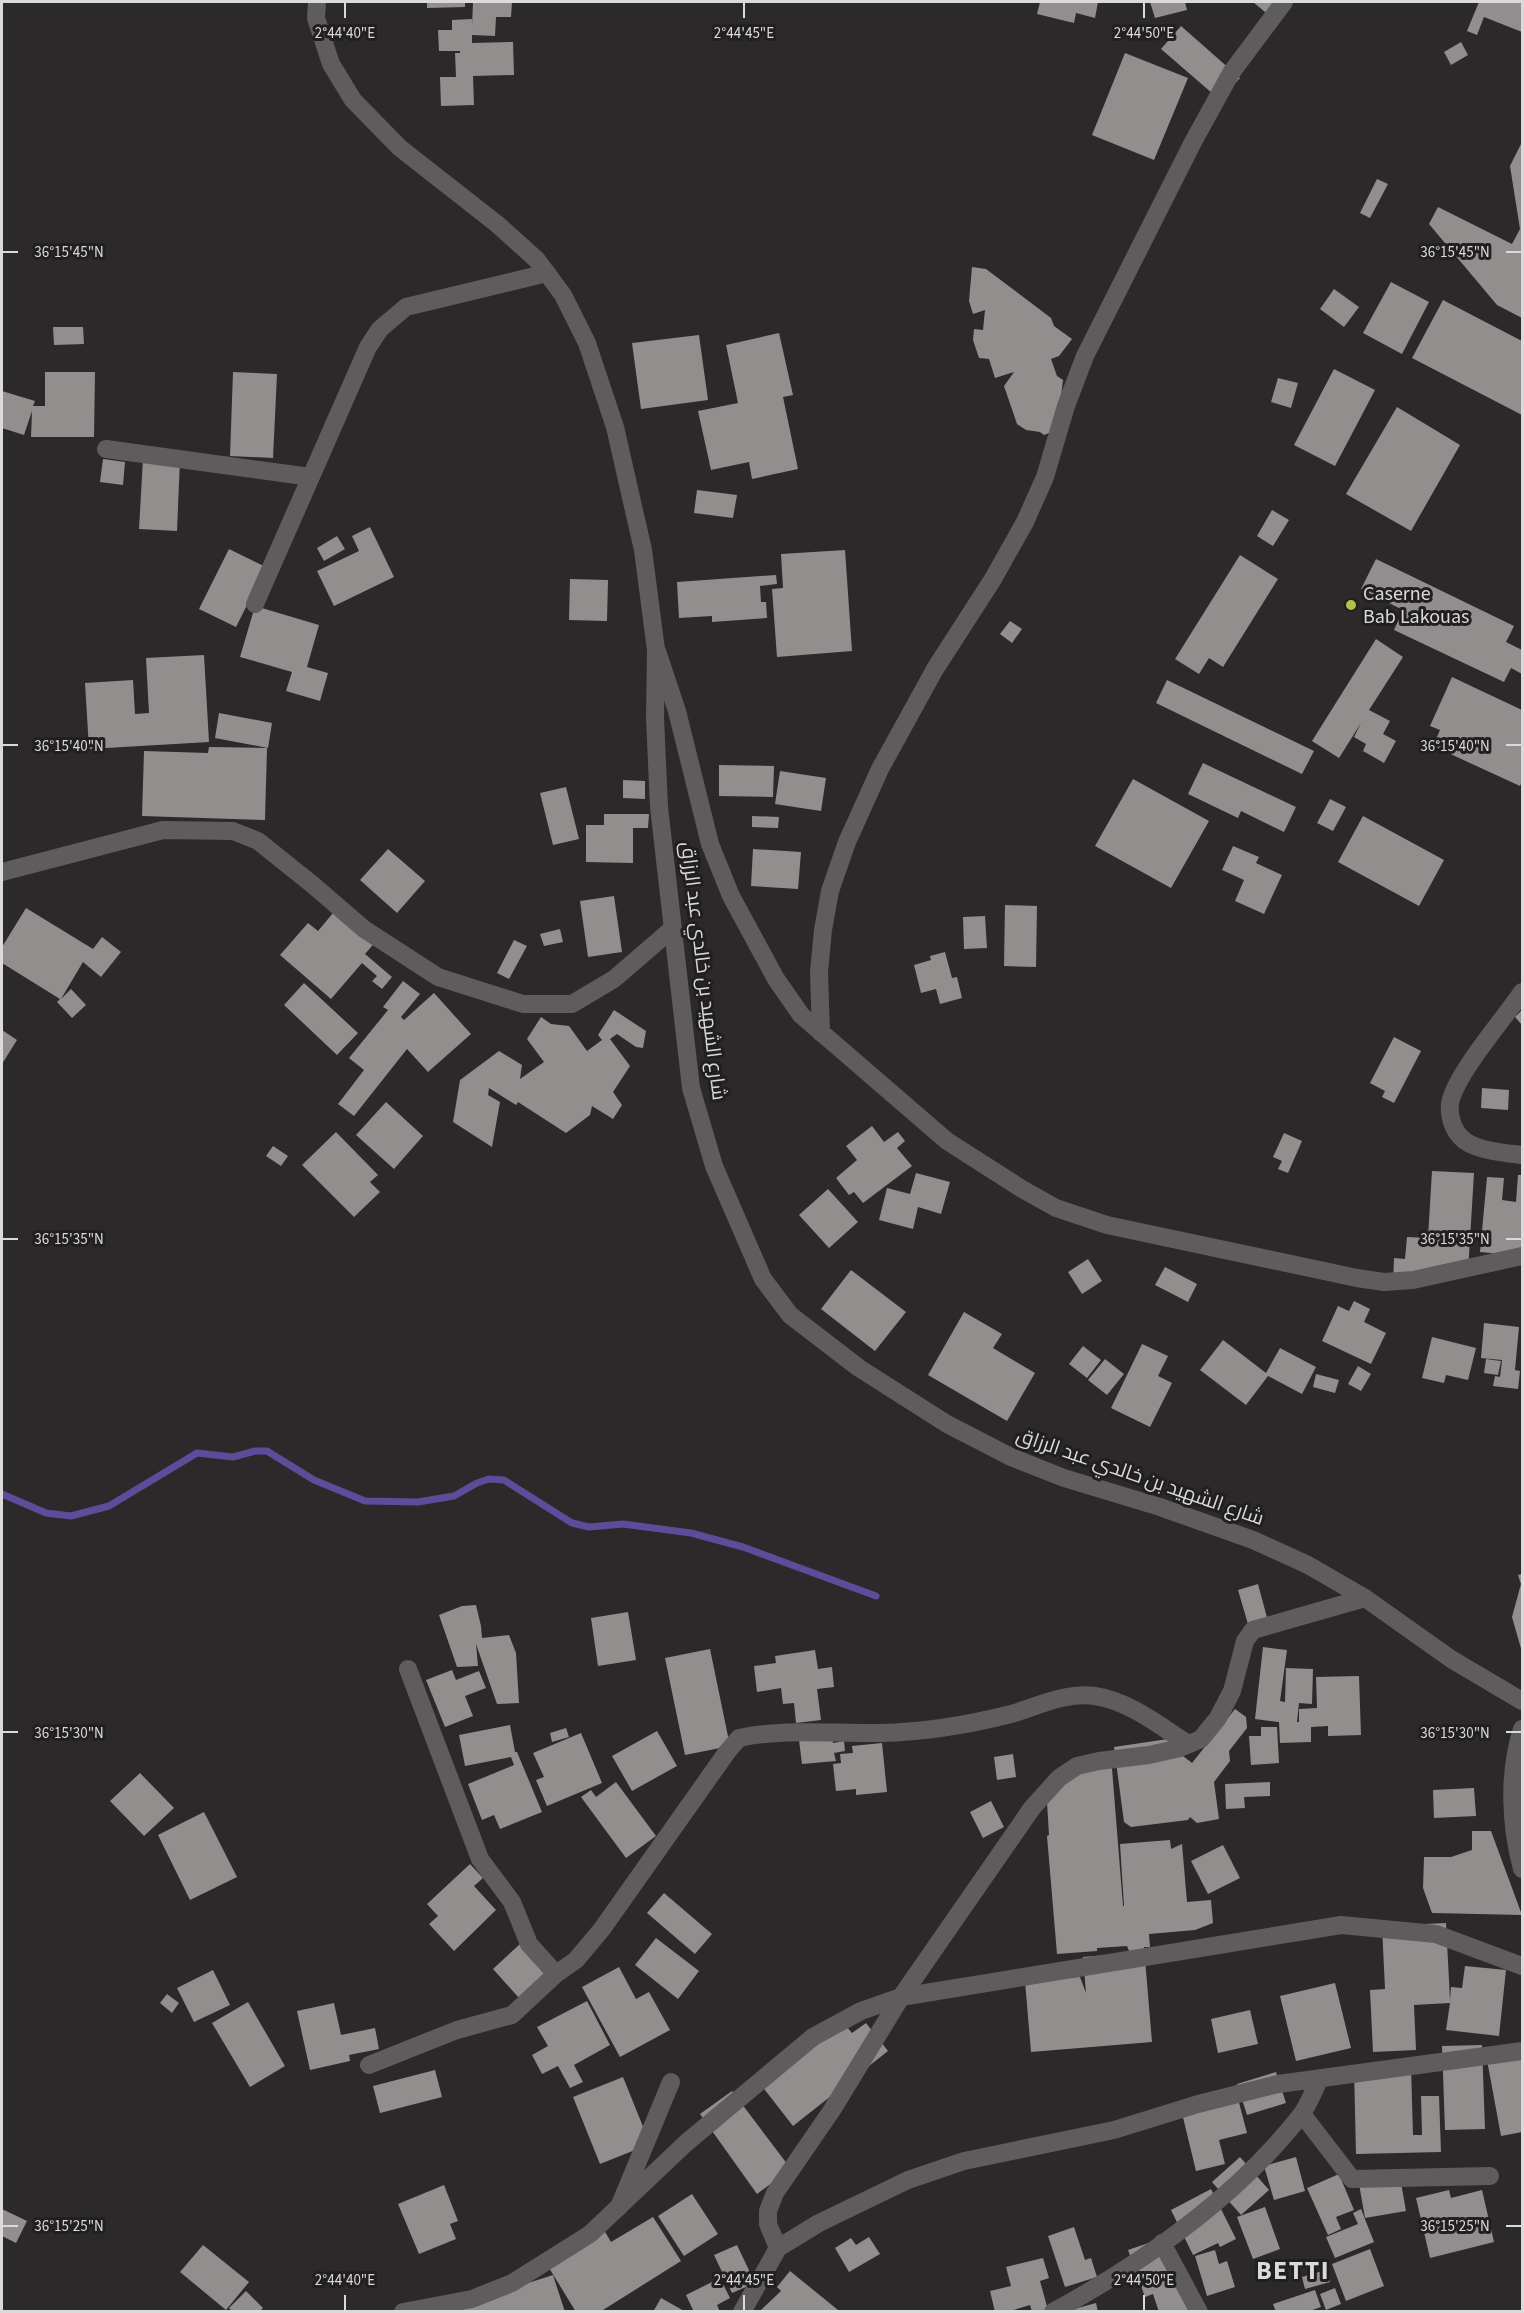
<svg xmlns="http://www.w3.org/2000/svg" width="1524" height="2313" font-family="'Source Sans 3',Cairo,sans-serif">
<rect width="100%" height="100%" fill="#2c292a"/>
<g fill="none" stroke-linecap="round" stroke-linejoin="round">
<!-- stream -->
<path stroke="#5c4c9a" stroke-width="7" d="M2 1494 46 1513 71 1516 109 1506 197 1453 233 1457 255 1451H267L314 1480 365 1501 418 1502 454 1496 477 1483 489 1479 504 1480 572 1523 589 1527 623 1524 691 1533 743 1547 876 1596"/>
</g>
<!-- building -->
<path fill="#928e8e" d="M427 2H465V7L427 8Z
M473 2H512L511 17H496L495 36 472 35V43L513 42 514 75 473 76 474 105 441 106 440 77H456L455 53H460V51H439L438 30H452V20L472 19V27Z
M1040 2H1098L1095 18 1076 13 1074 23 1037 14Z
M1150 2H1185L1187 10 1155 18Z
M1253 2H1285L1271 17Z
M1479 2H1522V32L1484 17 1477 35 1467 31Z
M1181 26 1240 78 1220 100 1161 49Z
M1461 42 1468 55 1451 65 1444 52Z
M1125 53 1188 78 1154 160 1092 135Z
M1522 142V318L1497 305 1429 224 1438 207 1512 244 1520 229 1510 166Z
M1377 179 1388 184 1370 218 1360 213Z
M972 267 986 269 1051 318 1054 326 1072 339 1059 356 1051 359 1057 376 1063 380 1057 430 1044 435 1040 432 1026 430 1017 424 1004 386 1014 372 995 378 989 359 979 358 973 340 974 329 983 330 985 310 973 314 969 301Z
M1391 282 1429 302 1402 354 1363 333Z
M1334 289 1359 307 1344 327 1320 309Z
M1443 300 1522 341V415L1412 358Z
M53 327H83L84 344 54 345Z
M779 333 793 395 783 397 798 469 752 479 749 462 711 470 698 411 738 403 726 345Z
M699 335 708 400 641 409 632 343Z
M1334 369 1375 390 1335 466 1294 445Z
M45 372H95L94 437H31L32 411 24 435 2 428V391L35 401 33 406H45Z
M233 372 277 374 273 458 230 456Z
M1278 378 1298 383 1291 408 1271 402Z
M1397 407 1460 445 1411 531 1346 494Z
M103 459 125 462 123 485 100 482Z
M143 459 180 460 177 531 139 529Z
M697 490 737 495 733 518 694 513Z
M1272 510 1289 520 1273 546 1257 536Z
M370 527 394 577 334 606 317 571 359 551 352 536Z
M337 536 345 549 324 561 317 548Z
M229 549 266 567 236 627 199 609Z
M845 550 852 651 777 657 772 589 783 588 781 554Z
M1240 555 1278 579 1223 667 1209 658 1199 674 1175 659Z
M1376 559 1514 626 1506 642 1522 650V674L1511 668 1504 682 1394 630 1403 610 1361 589Z
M776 575 777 584 760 586 761 602H766L767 618 712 622V616L679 618 677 582Z
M570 579 608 580 607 621 569 620Z
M255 606 319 625 307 667 328 673 320 701 286 691 292 672 240 657Z
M1010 621 1022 629 1012 643 1000 634Z
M1376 639 1403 657 1369 710 1390 721 1383 734 1396 741 1384 763 1363 751 1366 744 1354 737 1361 723 1339 758 1312 741Z
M204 655 209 742 89 749 85 683 133 680 135 714 149 713 146 658Z
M1452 677 1522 710V781L1520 786 1433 746 1440 730 1430 726Z
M1167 680 1314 751 1302 774 1156 703Z
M219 713 272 723 268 748 215 738Z
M209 747 267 748 265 820 142 816 144 751 208 753Z
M1203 763 1296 807 1284 832 1241 811 1238 818 1188 794Z
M719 765 774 766 773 797 719 796Z
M780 771 826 778 821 811 775 804Z
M1133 779 1209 821 1171 888 1095 846Z
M623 780 645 781V799L623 798Z
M566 787 579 839 553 845 540 793Z
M1330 799 1346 807 1333 831 1317 823Z
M604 814H649L648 828H633V863L586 862V825H604Z
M752 816 779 817 778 828 752 827Z
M1363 816 1444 860 1419 906 1338 862Z
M1233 846 1259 857 1256 863 1282 875 1264 914 1235 901 1244 880 1222 870Z
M388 849 425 881 397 913 360 880Z
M753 849 801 852 798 889 751 886Z
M614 896 622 952 588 957 580 901Z
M1005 905 1037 906 1036 967 1004 966Z
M338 907 377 940 365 954 392 977 382 989 372 981 377 976 362 963 331 999 280 955 308 923 318 931Z
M26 908 93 949 102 937 121 952 101 977 83 962 61 999 71 989 86 1005 72 1018 57 1002 60 999 2 963V947Z
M985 916 987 948 964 949 963 917Z
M560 929 563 942 544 946 540 934Z
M514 940 527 946 509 979 497 973Z
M945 952 952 978 957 977 962 998 940 1004 936 989 921 993 914 965 931 960 930 956Z
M403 981 420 994 401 1017 404 1020 434 993 471 1034 428 1072 407 1049 354 1116 338 1104 364 1070 349 1058 388 1010 383 1007Z
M304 983 358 1033 337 1055 284 1005Z
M614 1010 646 1031 643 1048 636 1047 617 1034 610 1039 630 1066 613 1092 622 1105 613 1119 592 1106 590 1115 566 1133 518 1102 516 1105 489 1088 488 1095 500 1102 492 1147 453 1122 460 1080 499 1051 522 1065 520 1079 544 1062 527 1039 541 1017 551 1024 569 1026 587 1051 602 1040 598 1035Z
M1522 1010V1025L1515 1017Z
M2 1030 17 1040 2 1064Z
M1394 1037 1421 1051 1394 1103 1382 1097 1385 1091 1370 1083Z
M1482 1088 1509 1090 1508 1110 1481 1108Z
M386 1102 423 1136 394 1169 356 1135Z
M872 1126 884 1142 898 1132 905 1141 897 1148 912 1166 863 1203 854 1192 849 1195 836 1178 857 1160 846 1146Z
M336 1132 378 1175 370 1182 380 1192 354 1217 302 1165Z
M1284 1133 1302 1141 1288 1173 1278 1169 1282 1161 1273 1157Z
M273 1146 288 1156 281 1166 266 1156Z
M1432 1171 1474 1173 1468 1272 1422 1269 1421 1287 1393 1285 1394 1258 1405 1259 1407 1237 1428 1238Z
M916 1173 950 1182 941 1214 918 1207 913 1229 879 1220 887 1188 910 1194Z
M1518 1175H1522V1256L1480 1252 1487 1177 1504 1178 1502 1200 1516 1202Z
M828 1189 858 1222 829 1248 799 1215Z
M1088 1259 1102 1281 1082 1294 1068 1272Z
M1165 1267 1197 1284 1188 1302 1155 1285Z
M851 1270 906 1312 875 1351 821 1309Z
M1354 1301 1370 1309 1364 1322 1386 1333 1371 1364 1322 1341 1338 1306 1349 1311Z
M964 1312 1002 1334 993 1348 1035 1373 1007 1421 928 1375Z
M1484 1323 1519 1327 1515 1370 1520 1371 1518 1389 1493 1386 1495 1376 1500 1377 1502 1360 1481 1358Z
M1432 1337 1476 1348 1468 1380 1446 1375 1444 1383 1422 1378Z
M1223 1340 1266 1373 1280 1348 1316 1367 1302 1394 1268 1376 1246 1405 1200 1370Z
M1142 1344 1168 1356 1158 1376 1172 1383 1150 1427 1111 1408Z
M1083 1346 1101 1360 1087 1378 1069 1364Z
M1105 1359 1124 1374 1107 1395 1088 1380Z
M1486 1359 1501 1361 1498 1375 1484 1373Z
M1358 1366 1371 1374 1361 1391 1348 1384Z
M1316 1374 1339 1380 1335 1393 1313 1387Z
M1522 1574V1652L1512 1617 1521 1584 1518 1575Z
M1258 1584 1269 1625 1250 1631 1238 1590Z
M476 1605 481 1626 482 1638 509 1635 516 1653 519 1703 497 1704 476 1644 478 1666 457 1667 439 1615 462 1606Z
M628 1612 636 1660 598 1666 591 1618Z
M1263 1647 1287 1650 1280 1701 1285 1702 1286 1668 1313 1669 1312 1704 1299 1703 1297 1722H1299V1709L1317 1708 1316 1677 1359 1676 1361 1735 1328 1736V1726L1311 1727V1742L1280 1743 1279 1722 1255 1719Z
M710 1649 730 1746 685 1755 665 1658Z
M815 1650 818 1669 832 1667 834 1687 817 1689 821 1720 796 1723 794 1703 783 1704 781 1688 757 1692 754 1666 776 1663 775 1656Z
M452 1670 456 1680 479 1671 486 1688 465 1696 473 1716 445 1727 426 1680Z
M1235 1709 1246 1717 1247 1728 1229 1751 1230 1761 1214 1782 1219 1819 1197 1823 1190 1817 1188 1820 1131 1827 1124 1822 1114 1747 1168 1739 1169 1750 1174 1749 1192 1763Z
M510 1725 515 1752H517L542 1812 500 1829 494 1815 482 1820 468 1784 514 1765 511 1757 465 1766 459 1735Z
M1261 1727H1277L1279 1763 1251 1765 1249 1736H1261Z
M566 1728 569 1737 552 1742 550 1733Z
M832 1728 833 1743 844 1741 845 1751 834 1753 836 1761 802 1764 799 1740Z
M657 1731 677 1766 632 1791 612 1756Z
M581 1733 602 1783 547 1806 536 1780 544 1777 533 1753Z
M882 1743 887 1792 856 1795V1789L836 1791 833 1764 841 1763 840 1754 853 1753 852 1746Z
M1013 1754 1016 1777 997 1780 994 1757Z
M1111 1756 1123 1906H1124L1120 1844 1170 1840 1171 1849 1182 1844 1187 1902 1211 1900 1213 1923 1195 1930 1149 1934 1150 1947H1144L1152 2042 1031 2052 1025 1981 1080 1977 1086 1993 1083 1957 1130 1953 1127 1946 1097 1948V1951L1057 1954 1047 1836 1049 1835 1046 1786Z
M140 1773 174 1808 144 1836 110 1801Z
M616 1782 656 1836 626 1858 581 1797 591 1790 596 1797Z
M1270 1782V1796L1244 1797 1245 1808 1226 1809 1225 1784Z
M1474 1788 1476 1816 1434 1818 1433 1790Z
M991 1801 1004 1827 983 1838 970 1812Z
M204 1812 237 1877 190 1900 158 1835Z
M1472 1831H1491L1522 1915 1432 1913 1423 1888 1424 1857H1451L1472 1850Z
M1223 1845 1240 1878 1208 1894 1191 1861Z
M470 1864 483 1878 474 1886 496 1910 454 1951 429 1924 438 1916 427 1904Z
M664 1893 712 1934 695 1954 647 1913Z
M1446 1923 1450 2000 1451 1987 1462 1988 1465 1966 1506 1970 1499 2036 1446 2030 1450 2003 1414 2005 1416 2050 1373 2052 1370 1990 1385 1989 1382 1926Z
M656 1938 699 1971 678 1999 635 1965Z
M520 1944 556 1984 529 2009 493 1969Z
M619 1967 636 1999 649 1992 670 2030 620 2057 582 1987Z
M213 1970 230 2005 194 2022 177 1988Z
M1335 1983 1351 2048 1296 2061 1280 1996Z
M167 1994 179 2003 172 2013 160 2003Z
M587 2001 610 2045 574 2065 583 2082 570 2088 558 2066 542 2074 532 2055 548 2046 537 2027Z
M248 2002 285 2066 250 2087 212 2023Z
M334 2003 341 2035 375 2028 379 2049 349 2055 350 2061 310 2070 297 2011Z
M1250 2010 1258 2044 1218 2053 1211 2019Z
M842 2021 852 2033 866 2023 888 2051 793 2126 761 2085Z
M1482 2045 1485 2129 1445 2130 1442 2046Z
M1522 2053V2132L1501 2136 1487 2060Z
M1411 2067 1413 2135H1422L1421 2096H1439L1441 2152 1356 2154 1354 2069Z
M435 2070 442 2097 380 2113 373 2086Z
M1276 2072 1286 2103 1247 2115 1237 2084Z
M623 2077 650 2144 600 2164 573 2097Z
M732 2091 791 2169 757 2194 700 2114Z
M1236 2091 1247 2133 1219 2140 1225 2164 1196 2171 1180 2105Z
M1240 2157 1269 2190 1241 2215 1212 2182Z
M1296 2157 1305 2191 1274 2200 1264 2166Z
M1339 2174 1354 2210 1336 2217 1341 2229 1328 2235 1307 2188Z
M1400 2177 1406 2211 1365 2218 1359 2184Z
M444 2185 458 2221 450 2224 456 2239 419 2254 398 2204Z
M1211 2189 1236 2239 1220 2247 1218 2243 1193 2255 1171 2210Z
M1449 2190 1451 2198 1482 2190 1494 2242 1430 2258 1416 2198Z
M692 2194 718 2234 684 2256 658 2216Z
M1265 2207 1280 2249 1253 2259 1237 2217Z
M2 2209 27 2221 16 2243 2 2236Z
M1361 2209 1374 2242 1335 2258 1326 2237 1358 2224 1353 2213Z
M653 2217 681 2261 603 2310 604 2312H576L546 2263 601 2225 611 2242Z
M1074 2227 1085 2260 1091 2258 1097 2277 1065 2287 1048 2236Z
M869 2237 880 2254 849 2272 835 2248 851 2238 856 2245Z
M1166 2237 1192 2312H1159L1153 2294 1145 2297 1128 2250Z
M203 2245 249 2282 226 2310 180 2272Z
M737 2245 755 2283 732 2293 714 2255Z
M1370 2249 1384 2286 1346 2301 1332 2264Z
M1215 2250 1219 2264 1227 2261 1235 2287 1207 2296 1195 2256Z
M1043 2258 1049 2278 1040 2281 1048 2310 1032 2312 1030 2305 1007 2312H995L990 2291 1011 2286 1006 2267Z
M1326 2270 1330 2282 1305 2289 1302 2277Z
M790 2271 838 2310 837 2312 761 2310 781 2291 777 2287Z
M553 2275 565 2312H443L469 2302Z
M720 2278 730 2298 717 2305 720 2312H694L686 2295Z
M1335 2288 1341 2304 1326 2310 1320 2294Z
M1315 2290 1321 2307 1307 2312H1276L1273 2304Z
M246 2291 263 2308 259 2312H233L229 2308Z
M661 2298 686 2312H653Z
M1096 2303 1098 2312H1067V2311Z"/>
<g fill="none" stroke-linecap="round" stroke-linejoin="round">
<!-- minor -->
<path stroke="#5f5c5d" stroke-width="18" d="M106 449 311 477
M255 604 368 347 380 329 406 307 547 273
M657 651 677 711 710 844 731 896 776 979 801 1015 947 1141 1022 1189 1056 1208 1107 1225 1357 1278 1384 1282 1413 1280 1522 1256
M2 872 163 830 233 831 258 841 313 885 364 929 438 977 523 1004H572L614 979 672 929
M1522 992C1503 1020 1460 1069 1451 1099 1447 1114 1453 1132 1465 1141 1479 1151 1506 1153 1522 1155
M821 1033 819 972 823 930 830 891 847 842 880 769 935 669 993 579 1025 522 1045 477 1066 406 1085 356 1193 142 1231 73 1284 2
M408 1669 480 1859 512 1902 529 1944 556 1974
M1522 1729C1508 1774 1510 1824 1522 1869
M369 2065 457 2030 512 2015 556 1974 576 1960 602 1929 727 1752 739 1738C785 1728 834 1734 880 1733 925 1732 968 1725 1011 1714 1039 1706 1065 1692 1095 1696 1129 1701 1160 1726 1188 1744
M1302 2114 1352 2179 1490 2176
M619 2207 671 2082
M1162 2243 1199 2312
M778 2248 768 2224V2211L775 2193 832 2110 901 1997 1032 1808 1059 1778 1077 1766 1099 1761 1149 1755 1180 1748 1201 1739 1218 1718 1232 1691 1245 1641 1253 1630 1365 1598
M742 2312 778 2248 819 2223 908 2180 964 2161 1114 2130 1198 2104 1278 2084 1522 2051
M1053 2312C1144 2262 1237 2197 1301 2115 1309 2104 1314 2090 1320 2078"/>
<!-- secondary -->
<path stroke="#5f5c5d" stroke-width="18" d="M317 2 316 18 331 64 353 100 400 148 497 224 537 260 563 295 587 343 615 427 643 550 656 650 655 718 659 807 691 1088 714 1166 763 1279 790 1315 859 1368 947 1424 1011 1457 1064 1478 1160 1507 1253 1540 1308 1565 1365 1598 1451 1659 1522 1701
M403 2312 472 2299 512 2283 590 2234 686 2143 813 2037 861 2011 901 1997 1341 1925 1436 1934 1522 1966"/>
</g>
<!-- ticks -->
<path fill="none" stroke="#dbdadb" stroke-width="2" d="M345 3V18M744 3V18M1144 3V18M3 252H18M1506 252H1521M3 745H18M1506 745H1521M3 1239H18M1506 1239H1521M3 1732H18M1506 1732H1521M3 2226H18M1506 2226H1521M345 2295V2310M744 2295V2310M1144 2295V2310"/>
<!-- markers -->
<circle fill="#b6c148" stroke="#221f21" stroke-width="2" cx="1351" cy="605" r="6"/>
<g text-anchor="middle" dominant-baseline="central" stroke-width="6" stroke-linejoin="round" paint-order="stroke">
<!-- poi labels -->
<g font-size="20" fill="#dbdadb" stroke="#221f21" text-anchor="start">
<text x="1363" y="594">Caserne<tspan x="1363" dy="23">Bab Lakouas</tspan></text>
</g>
<!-- street labels -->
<g font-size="20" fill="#dbdadb" stroke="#221f21">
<text transform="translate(703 971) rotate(83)">شارع الشهيد بن خالدي عبد الرزاق</text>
<text transform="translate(1140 1477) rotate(19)">شارع الشهيد بن خالدي عبد الرزاق</text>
</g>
<!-- district labels -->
<g font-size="26" font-weight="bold" letter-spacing="1.5" fill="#dbdadb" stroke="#221f21">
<text x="1293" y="2270">BETTI</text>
</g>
</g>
<g font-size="15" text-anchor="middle" fill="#dbdadb" stroke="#221f21" stroke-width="6" stroke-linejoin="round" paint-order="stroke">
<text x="345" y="38">2°44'40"E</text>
<text x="744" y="38">2°44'45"E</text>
<text x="1144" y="38">2°44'50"E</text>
<text x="69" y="257">36°15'45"N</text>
<text x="1455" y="257">36°15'45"N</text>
<text x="69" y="751">36°15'40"N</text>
<text x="1455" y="751">36°15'40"N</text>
<text x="69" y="1244">36°15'35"N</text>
<text x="1455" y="1244">36°15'35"N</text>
<text x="69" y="1738">36°15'30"N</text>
<text x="1455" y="1738">36°15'30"N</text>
<text x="69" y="2231">36°15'25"N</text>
<text x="1455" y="2231">36°15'25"N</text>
<text x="345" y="2285">2°44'40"E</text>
<text x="744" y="2285">2°44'45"E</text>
<text x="1144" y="2285">2°44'50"E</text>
</g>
<!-- border -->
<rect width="1524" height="2313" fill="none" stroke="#dbdadb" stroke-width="6"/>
</svg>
